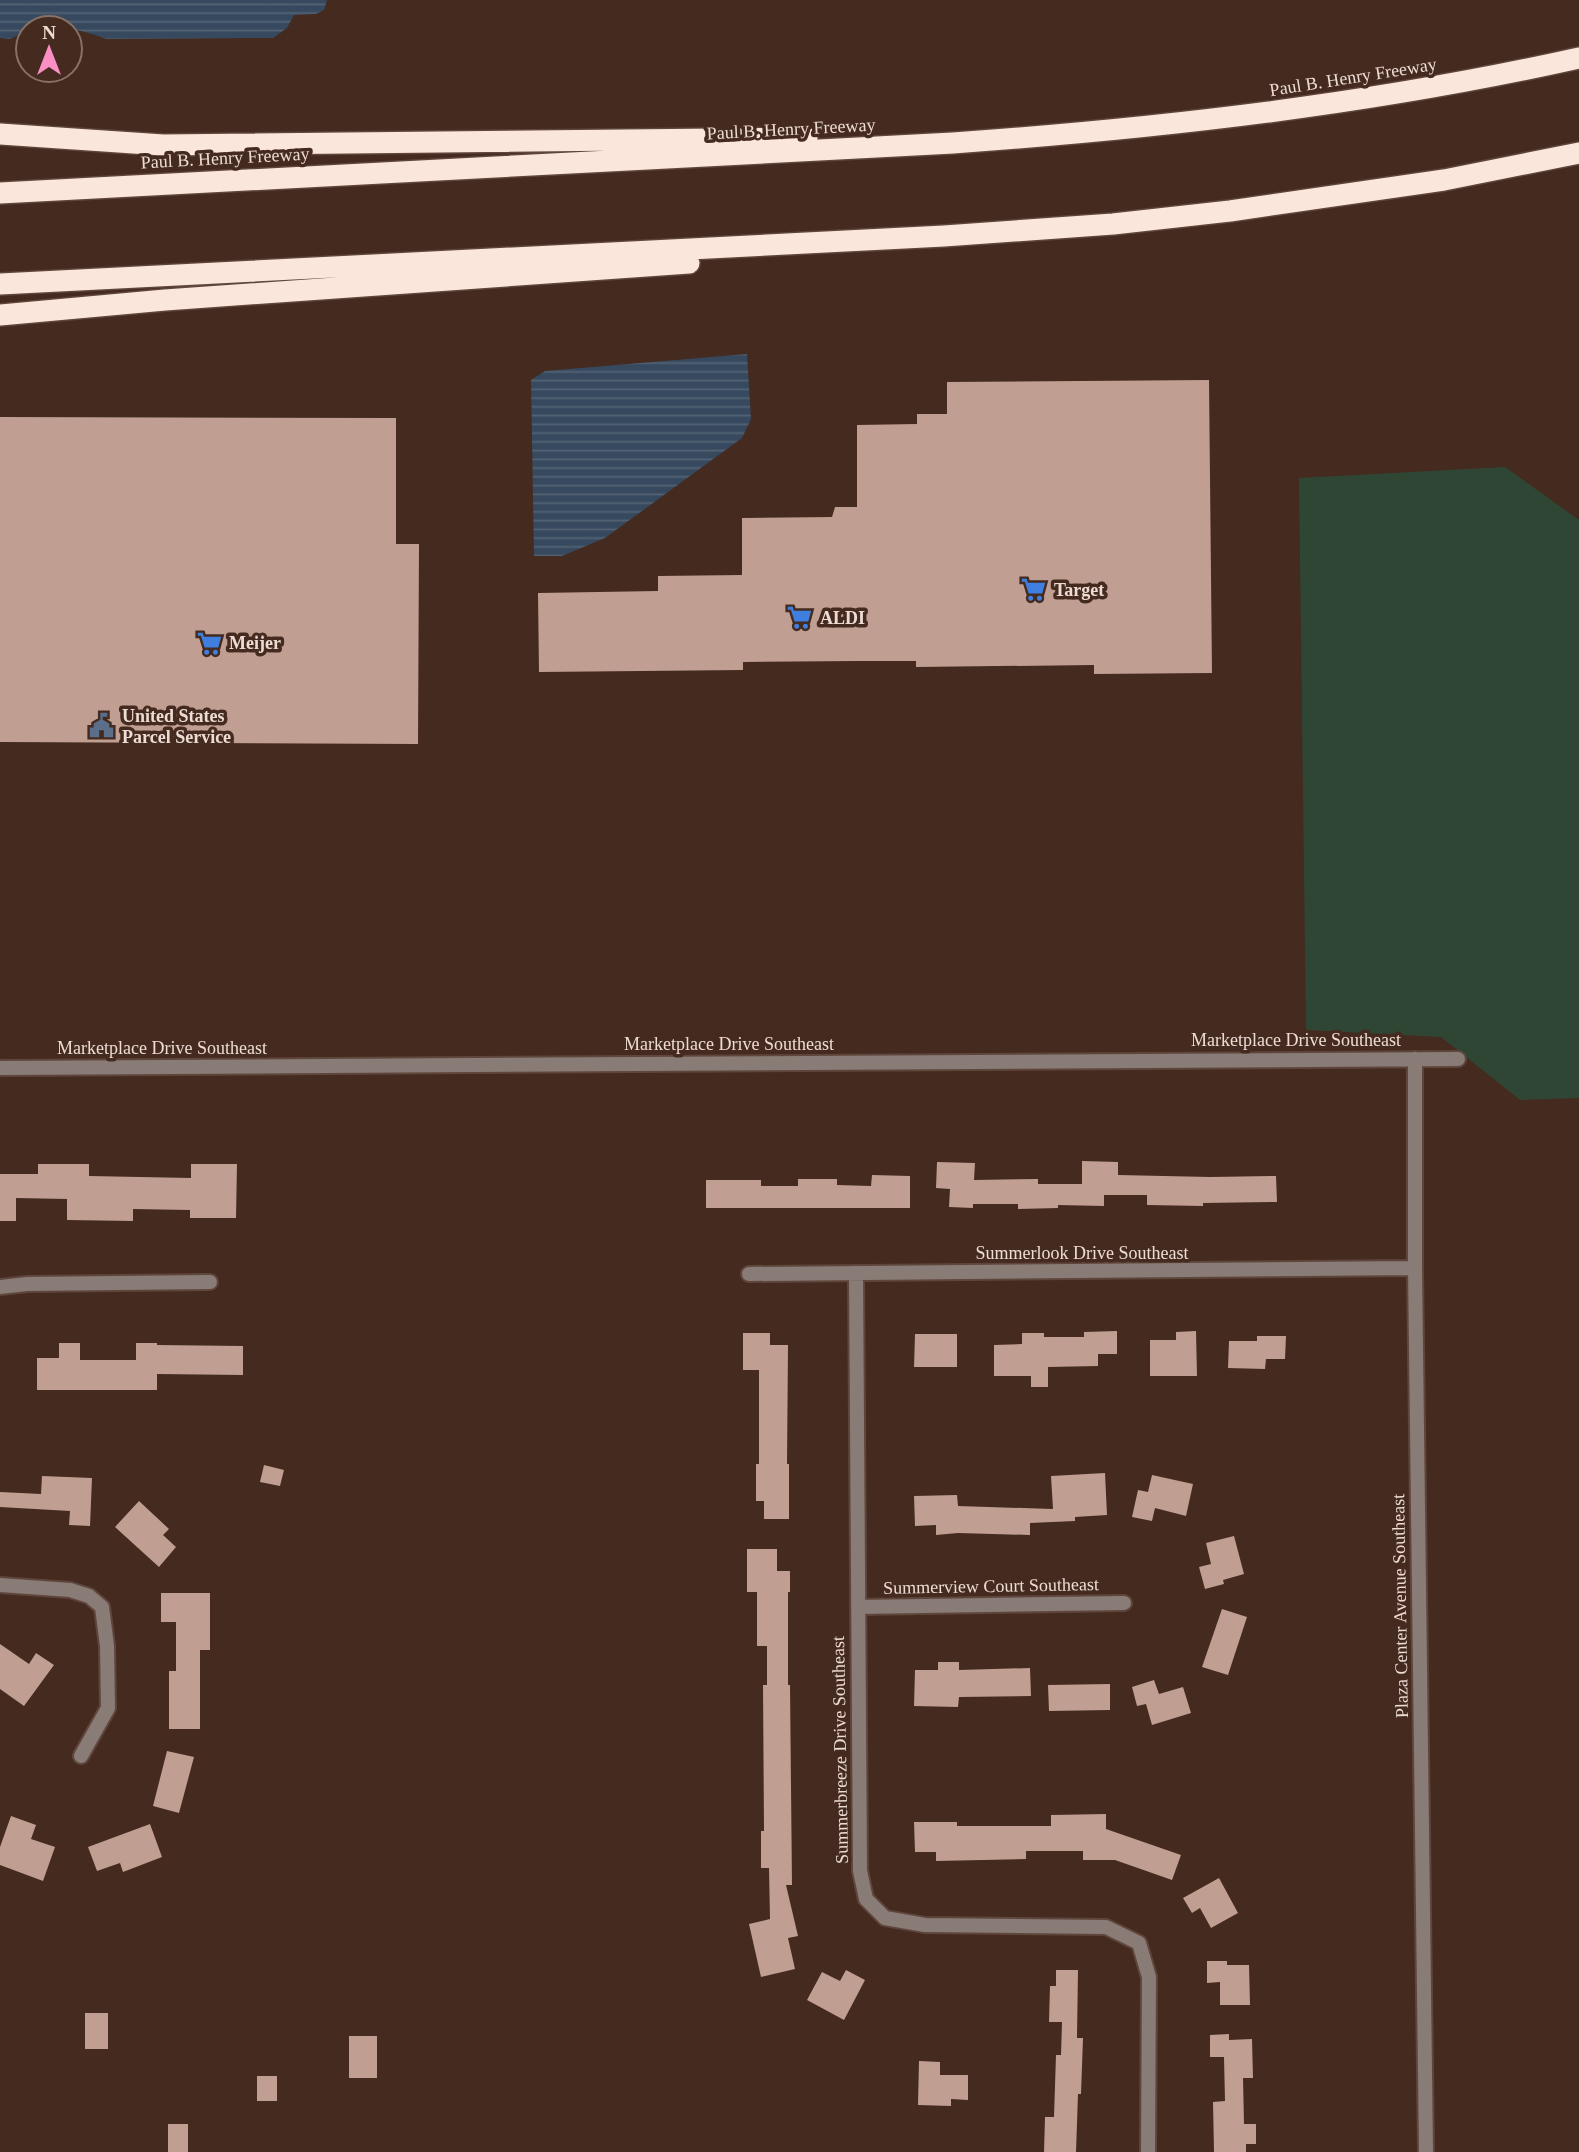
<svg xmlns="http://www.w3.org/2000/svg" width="1579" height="2152" font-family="'Times New Roman',serif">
<defs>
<pattern id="water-rules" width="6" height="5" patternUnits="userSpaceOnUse" patternTransform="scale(1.75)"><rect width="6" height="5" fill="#36495e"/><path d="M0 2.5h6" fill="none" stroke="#536374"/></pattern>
</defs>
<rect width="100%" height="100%" fill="#442a1f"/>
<!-- green -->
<path fill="#304635" d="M1505 467 1579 520V1098L1520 1100 1441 1037 1306 1030 1299 478Z"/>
<!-- water -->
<path fill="url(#water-rules)" d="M0 0H327L324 10 316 14 294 15 287 28 273 38 106 39C76 27 61 28 28 28V30L10 39 0 38Z
M747 354 751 419 742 438 605 538 562 556H534L531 380 545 371Z"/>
<!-- building -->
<path fill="#c09f92" d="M1209 380 1212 673 1094 674V665L916 667V661H858L743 662V670L539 672 538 593 658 591V576L742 575V518L832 517 835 507H857V425L917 424V414H947V382Z
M0 417 396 418V544H419L418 744 0 742Z
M1082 1161 1118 1162V1175L1210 1177 1276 1176 1277 1202 1203 1203V1206L1147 1205V1195H1104V1206L1058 1205V1208L1018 1209V1204H973V1208L949 1207 950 1189 936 1188 937 1162 975 1163 974 1180 1038 1179V1184H1082Z
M38 1164H89V1176L191 1178V1164H237L236 1218H190V1210L133 1209V1221L67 1220V1199L16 1198V1221H0V1174H38Z
M872 1175 910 1176V1208H706V1180H761V1186H798V1179H837V1185L871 1186Z
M1117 1331V1354H1098V1366L1048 1367V1387H1031V1376H994V1345L1022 1344V1333H1044V1337H1084V1332Z
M1196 1331 1197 1376H1150V1340H1176V1332Z
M743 1333H770V1345H788L787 1464H789V1519H764V1501H756V1464H759V1370H743Z
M915 1334H957V1367H914Z
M1257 1336H1286L1285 1359H1266L1265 1369 1228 1368 1229 1341H1257Z
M59 1343H80V1360H136V1343H157V1345L243 1346V1375L157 1374V1390H37V1358H59Z
M264 1465 284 1470 280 1486 260 1482Z
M1105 1473 1107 1515 1075 1517V1521L1030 1523V1535L958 1533 936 1535V1525L915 1526 914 1496 957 1495 958 1506 1053 1509 1051 1476Z
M1152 1475 1193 1484 1186 1516 1155 1508 1152 1521 1132 1517 1138 1490 1148 1492Z
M42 1476 92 1478 90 1526 69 1525 70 1511 0 1507V1492L41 1494Z
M139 1501 169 1529 163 1535 176 1547 159 1567 115 1527Z
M1234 1536 1244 1574 1223 1580 1224 1584 1205 1589 1199 1567 1211 1564 1206 1543Z
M747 1549H777V1571H790V1592H788V1685H790L792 1885H786L798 1936 788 1938 795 1969 761 1977 749 1924 770 1919 769 1868H761V1831H764L763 1685H767V1646H757V1592H747Z
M161 1593H210V1650H200V1729H169V1671H176V1622H161Z
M1222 1609 1247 1617 1228 1675 1202 1667Z
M0 1644 29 1664 36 1653 54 1665 24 1706 0 1689Z
M938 1662H959V1670L1030 1668 1031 1696 959 1697 958 1707 914 1706 915 1670H938Z
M1154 1680 1159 1694 1183 1687 1191 1713 1152 1725 1146 1704 1137 1706 1132 1687Z
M1110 1684V1710L1049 1711 1048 1685Z
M167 1751 194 1757 179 1813 153 1806Z
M1106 1814V1829L1181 1855 1172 1880 1115 1860H1083V1851H1026V1859L936 1861V1852H915L914 1822H957V1826H1051V1815Z
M11 1816 36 1825 31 1839 55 1847 43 1881 0 1865V1847Z
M150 1824 162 1857 123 1872 120 1863 97 1871 88 1847Z
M1219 1878 1238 1913 1211 1928 1200 1908 1192 1913 1183 1898Z
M1207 1961H1227V1965H1249L1250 2005H1220V1982L1207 1983Z
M846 1970 865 1980 844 2020 807 2000 822 1972 840 1981Z
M1056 1970H1078L1077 2038H1083L1081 2094H1078L1076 2152H1044L1045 2117H1054L1056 2055H1061L1062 2022H1049L1050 1986H1056Z
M85 2013H108V2049H85Z
M1229 2034V2040L1252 2039 1253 2078H1243L1244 2124H1256V2144H1246V2152H1214L1213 2102 1225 2101 1224 2057H1210V2035Z
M349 2036H377V2078H349Z
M919 2061 940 2062V2075H968V2100L951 2099V2106L918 2105Z
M257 2076H277V2101H257Z
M168 2124H188V2152H168Z"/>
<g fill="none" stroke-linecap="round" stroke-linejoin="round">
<defs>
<path id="minor" d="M1415 1059V1268L1426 2152
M0 1068 1458 1059
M856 1273 860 1871 866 1899 885 1918 925 1925 1106 1927 1139 1943 1149 1977 1148 2152
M749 1274 1415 1268
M0 1287 27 1284 210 1282
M0 1585 70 1590 89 1596 102 1607 107 1646 108 1708 81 1756
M858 1607 1124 1603"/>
<path id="motorway" d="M0 134 163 145 807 138
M0 193 953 143C1163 128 1373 104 1579 58
M0 284 944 236 1113 224 1230 211 1444 180 1579 153
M0 315 165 300 689 263"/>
</defs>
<!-- minor casing -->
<use href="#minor" stroke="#5f463c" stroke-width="18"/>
<!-- motorway casing -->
<use href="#motorway" stroke="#5f463c" stroke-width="24"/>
<!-- minor -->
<use href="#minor" stroke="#897b75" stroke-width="14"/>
<!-- motorway -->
<use href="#motorway" stroke="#fbe6dc" stroke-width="21"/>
</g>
<!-- icons -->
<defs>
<symbol id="supermarket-bare" viewBox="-9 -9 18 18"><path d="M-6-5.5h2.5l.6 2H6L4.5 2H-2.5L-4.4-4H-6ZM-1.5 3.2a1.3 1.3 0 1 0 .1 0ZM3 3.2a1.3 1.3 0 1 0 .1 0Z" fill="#3f7fe0" stroke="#442a1f" stroke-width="2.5" paint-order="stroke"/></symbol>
<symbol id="civic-bare" viewBox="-9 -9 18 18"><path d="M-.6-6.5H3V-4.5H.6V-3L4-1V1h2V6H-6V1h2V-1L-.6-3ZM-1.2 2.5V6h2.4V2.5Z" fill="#5c6f8a" stroke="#442a1f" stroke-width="2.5" paint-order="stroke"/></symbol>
</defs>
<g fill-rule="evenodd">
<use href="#supermarket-bare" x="1016" y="572" width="35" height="35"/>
<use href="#supermarket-bare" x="782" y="600" width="35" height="35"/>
<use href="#supermarket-bare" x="192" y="626" width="35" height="35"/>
<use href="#civic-bare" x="84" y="708" width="35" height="35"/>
</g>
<g text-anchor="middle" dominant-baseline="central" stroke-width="7" stroke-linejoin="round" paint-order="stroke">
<!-- street labels -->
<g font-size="18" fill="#eddcd4" stroke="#442a1f">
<text transform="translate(1353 77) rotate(-9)">Paul B. Henry Freeway</text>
<text transform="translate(791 129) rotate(-3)">Paul B. Henry Freeway</text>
<text transform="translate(225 158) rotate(-3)">Paul B. Henry Freeway</text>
<text x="1296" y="1040">Marketplace Drive Southeast</text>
<text x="729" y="1044">Marketplace Drive Southeast</text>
<text x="162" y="1048">Marketplace Drive Southeast</text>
<text x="1082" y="1253">Summerlook Drive Southeast</text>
<text transform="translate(991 1586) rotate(-1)">Summerview Court Southeast</text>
<text transform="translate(1400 1606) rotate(-91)">Plaza Center Avenue Southeast</text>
<text transform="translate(840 1750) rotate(-91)">Summerbreeze Drive Southeast</text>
</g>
<!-- poi labels -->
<g font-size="18" font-weight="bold" fill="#eddcd4" stroke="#442a1f" text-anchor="start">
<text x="1054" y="590">Target</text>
<text x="820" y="618">ALDI</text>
<text x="229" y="643">Meijer</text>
<text x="122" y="716">United States<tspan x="122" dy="21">Parcel Service</tspan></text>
</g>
</g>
<!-- north arrow -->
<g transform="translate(49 49)"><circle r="33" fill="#442a1f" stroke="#887167" stroke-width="2"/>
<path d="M0-5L12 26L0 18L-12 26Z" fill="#fb8fc4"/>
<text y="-10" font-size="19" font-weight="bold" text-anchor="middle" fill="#eddcd4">N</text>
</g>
</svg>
